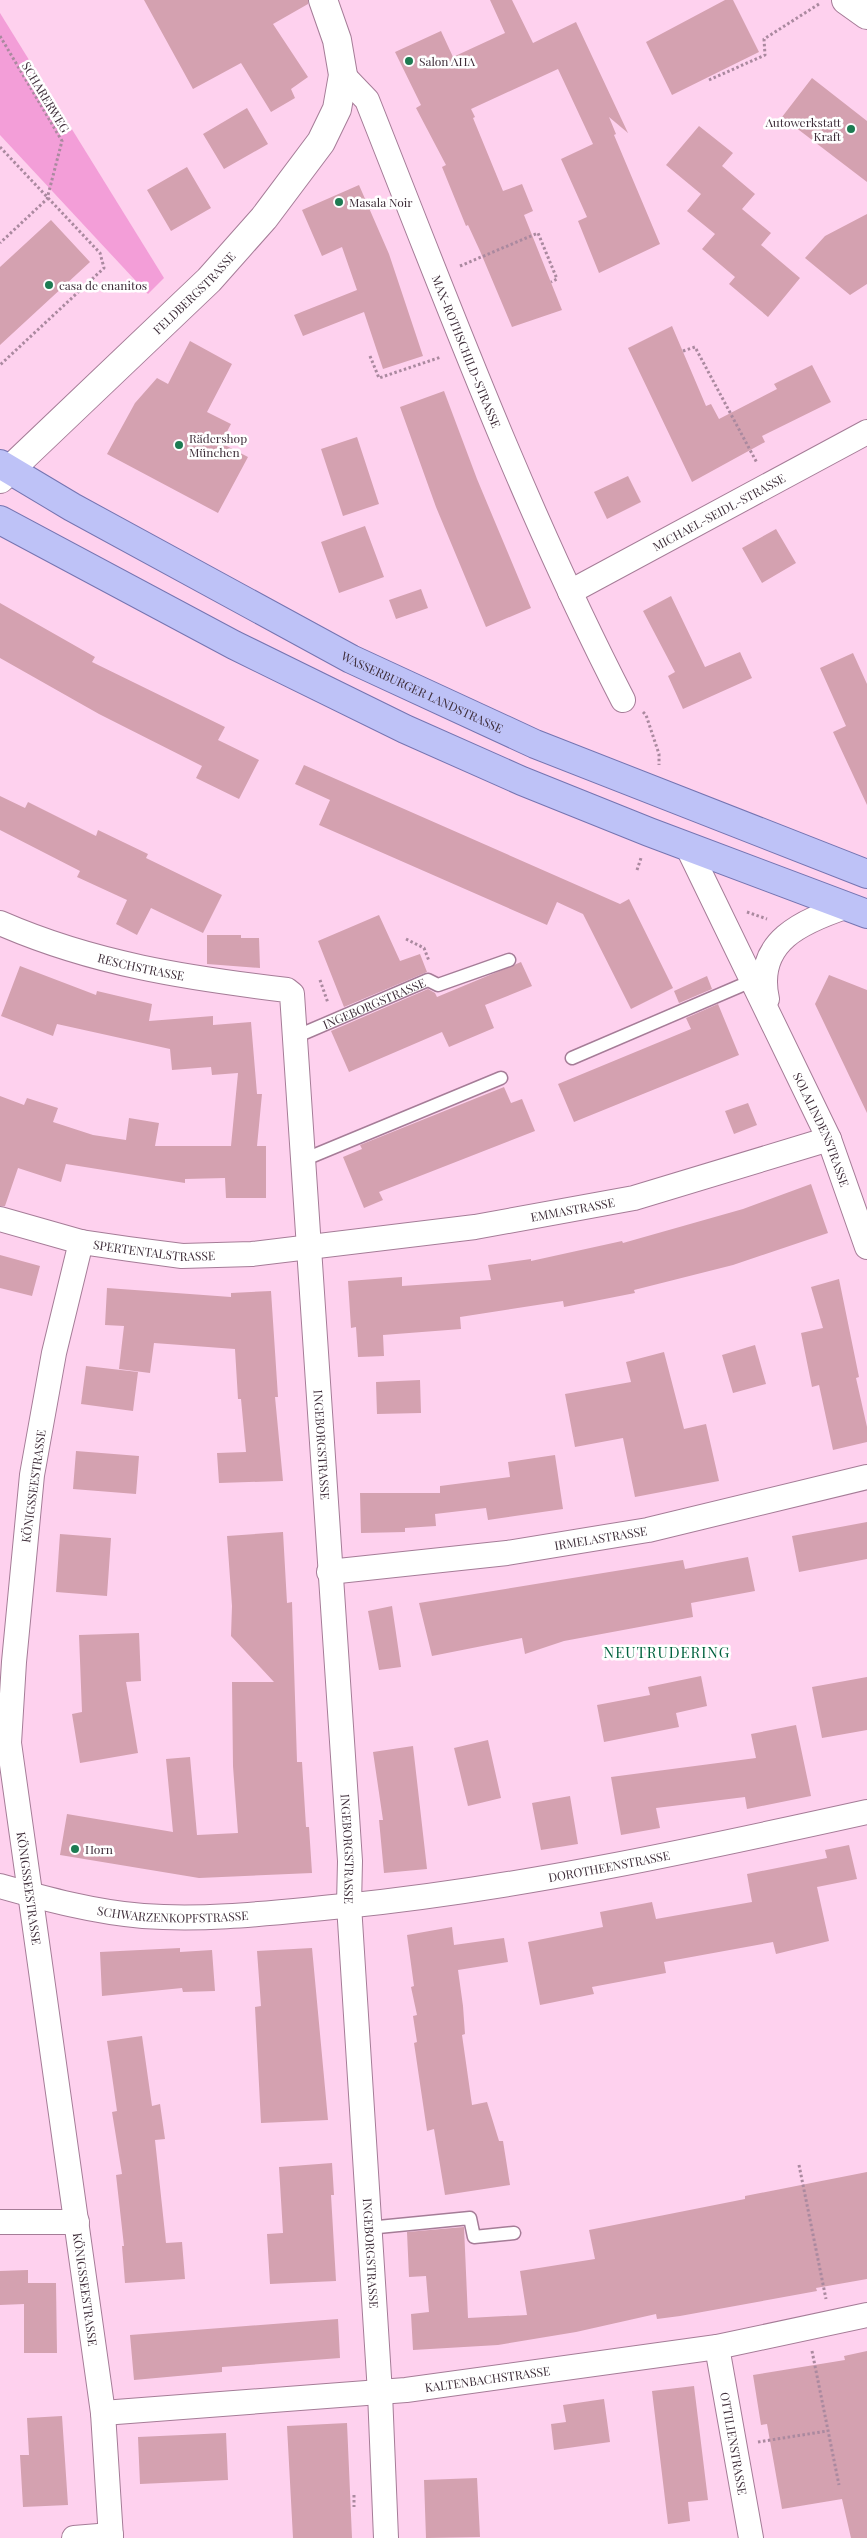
<svg xmlns="http://www.w3.org/2000/svg" width="867" height="2538" font-family="'Playfair Display',serif">
<rect width="100%" height="100%" fill="#fed1ee"/>
<!-- green -->
<path fill="#f39ed8" d="M0 13 164 278 148 294 0 135Z"/>
<!-- building -->
<path fill="#d4a1b0" d="M144 0H308V4L273 24 308 77 291 89 295 98 271 112 241 63 193 89Z
M490 0H512L533 43 576 22 628 133 609 117 616 134 614 135 660 244 599 273 578 221 587 217 561 159 593 144 558 69 471 109 475 117 473 118 503 191 522 184 533 211 524 215 562 310 512 327 480 251 468 225 466 226 442 167 446 165 416 108 421 105 395 52 441 31 453 57 505 33Z
M725 0H733L759 52 672 95 646 42Z
M812 78 867 121V182L782 117Z
M247 108 268 144 224 169 203 134Z
M699 126 733 153 722 166 755 194 742 209 771 233 761 245 800 278 768 317 729 284 735 277 702 249 715 234 687 211 701 194 666 165Z
M187 167 211 208 171 231 147 190Z
M359 185 389 254 423 356 383 369 364 312 303 336 294 315 357 290 342 247 322 256 302 210Z
M867 214V284L850 295 805 258 825 236Z
M51 220 90 262 0 345V267Z
M672 326 706 406 711 404 719 419 777 389 774 384 812 365 831 402 762 436 765 442 692 482 628 348Z
M190 341 232 364 207 412 231 424 221 443 248 457 218 513 107 454 135 403 157 378 168 384Z
M444 391 477 479 531 608 486 627 436 507 400 407Z
M357 437 379 504 343 516 321 449Z
M628 476 641 502 607 519 594 492Z
M365 526 384 577 339 593 321 542Z
M776 529 796 563 762 583 742 548Z
M421 589 428 608 396 619 389 600Z
M671 596 705 667 740 652 752 678 683 709 668 676 675 672 643 611Z
M0 603 95 657 92 662 225 727 218 740 259 760 239 799 196 778 202 766 99 714 0 658Z
M853 653 867 684V805L833 732 846 726 820 668Z
M304 765 620 904 629 899 673 988 631 1009 583 914 557 902 547 925 319 825 330 800 295 784Z
M0 796 25 808 28 802 96 836 98 830 148 854 146 858 222 895 203 933 151 908 137 935 116 924 127 900 77 877 80 871 0 830Z
M379 915 400 961 420 954 427 972 344 1007 318 941Z
M207 935H241V938H259L260 968 207 964Z
M521 962 532 986 485 1005 494 1028 449 1047 442 1032 349 1072 331 1031 428 989 435 993 437 997Z
M20 966 96 995 97 991 152 1004 149 1021 213 1016V1025L251 1022 257 1094H262L257 1146H266V1198H226L225 1178 185 1179V1183L66 1164 61 1182 18 1168 5 1206H0V1096L24 1105 27 1098 58 1108 53 1122 93 1135 126 1140 129 1118 159 1123 155 1146H231L238 1073 212 1075 211 1067 172 1070 170 1049 57 1024 53 1036 1 1016Z
M829 975 867 990V1113L815 1004Z
M707 976 712 989 679 1003 674 991Z
M718 1004 739 1055 574 1122 558 1084 691 1029 686 1018Z
M504 1087 511 1103 522 1099 535 1131 379 1192 383 1200 364 1208 343 1157 362 1149 360 1145Z
M748 1103 757 1125 734 1134 725 1111Z
M811 1184 828 1233 733 1265 634 1290 635 1293 564 1307 563 1301 460 1317 461 1329 383 1335 384 1356 358 1357 356 1327 351 1328 348 1281 402 1277V1286L491 1280 488 1265 531 1259V1261L622 1241 623 1243 743 1209Z
M0 1255 40 1266 32 1296 0 1288Z
M839 1279 859 1377 856 1378 867 1427V1442L833 1450 819 1385 812 1387 801 1333 823 1328 811 1287Z
M107 1288 231 1297V1293L271 1291 278 1397H275L283 1481 219 1483 217 1453 246 1452 241 1399H238L235 1349 154 1343 150 1373 119 1369 124 1326 105 1325Z
M755 1345 766 1384 733 1393 722 1355Z
M664 1352 684 1429 706 1424 719 1481 635 1497 623 1438 575 1447 565 1394 631 1382 626 1362Z
M86 1366 138 1372 133 1411 81 1404Z
M420 1380 421 1413 377 1414 376 1382Z
M76 1451 139 1456 136 1494 73 1489Z
M555 1455 563 1509 488 1520 486 1508 435 1514 436 1526 405 1528V1532L361 1533 360 1493H440V1486L510 1477 508 1462Z
M867 1522V1559L799 1572 792 1536Z
M283 1532 287 1603 292 1602 297 1762H302L306 1827H309L312 1873 199 1878 60 1855 67 1814 173 1832 166 1759 190 1757 197 1835 238 1833 233 1766 232 1682H274L231 1636 232 1606 227 1536Z
M60 1534 111 1538 107 1596 56 1592Z
M748 1557 755 1591 691 1603 693 1617 564 1641 525 1654 522 1638 432 1656 419 1603 683 1560 685 1569Z
M392 1606 401 1667 379 1670 368 1611Z
M139 1633 141 1681 126 1682 138 1753 80 1763 72 1714 82 1712 79 1635Z
M701 1676 707 1706 676 1713 679 1727 604 1742 597 1705 650 1695 648 1687Z
M867 1677V1730L822 1738 812 1687Z
M796 1725 811 1796 747 1809 745 1797 656 1808 660 1828 621 1835 611 1777 756 1758 751 1734Z
M488 1740 501 1798 468 1806 454 1748Z
M413 1746 427 1869 384 1873 379 1820H383L373 1752Z
M570 1796 578 1844 541 1850 532 1803Z
M849 1845 857 1879 817 1887 829 1941 776 1954 773 1942 664 1962 666 1973 592 1987 594 1994 540 2005 528 1942 603 1927 600 1912 652 1902 656 1919 752 1902 747 1874 827 1858 825 1850Z
M452 1927 454 1945 504 1938 508 1962 458 1970 463 2006 465 2034 462 2035 472 2105 487 2102 499 2141H503L510 2185 445 2195 434 2129 427 2131 414 2043 417 2042 413 2016 417 2015 411 1987 414 1986 407 1935Z
M180 1948V1952L212 1950 215 1991 183 1992 182 1988 102 1996 100 1952Z
M312 1948 328 2120 261 2123 255 2007 261 2006 257 1951Z
M142 2036 152 2106 160 2104 165 2139 155 2140 166 2243 182 2242 185 2279 125 2283 122 2246H124L116 2175 122 2174 112 2112 117 2111 107 2041Z
M332 2163 334 2195H331L336 2281 270 2284 267 2234 283 2233 279 2167Z
M867 2172V2279L816 2288 817 2291 680 2316 657 2319 656 2314 576 2332 498 2345 413 2350 411 2314 429 2312 426 2276 409 2277 407 2232 464 2227 468 2318 527 2315 520 2271 595 2259 589 2230 745 2199V2196Z
M28 2270V2283H56L57 2353H24V2304L0 2305V2271Z
M338 2319 340 2358 222 2367V2372L134 2380 130 2335Z
M867 2351V2538H851L842 2499 782 2509 767 2424 761 2425 753 2375 845 2360 844 2356Z
M694 2386 708 2500 688 2502 690 2521 668 2524 652 2391Z
M604 2399 610 2442 554 2450 551 2424 566 2422 563 2405Z
M62 2416 68 2505 23 2507 20 2455H29L27 2418Z
M347 2423 352 2538H293L287 2426Z
M226 2433 228 2480 140 2484 138 2437Z
M477 2478 480 2537 426 2538 424 2480Z"/>
<g fill="none" stroke-linecap="round" stroke-linejoin="round">
<defs>
<g id="service">
<path id="s1" d="M295 1037 428 980 438 985 509 960"/>
<path d="M572 1058 754 980"/>
<path d="M303 1160 501 1078"/>
<path d="M368 2228 470 2218 474 2237 514 2233"/>
</g>
<g id="minor">
<path id="s2" d="M343 75 367 100C447 302 523 506 623 700"/>
<path id="s3" d="M570 592 867 432"/>
<path id="s4" d="M687 846 829 1139 867 1247"/>
<path id="s5" d="M0 923C94 964 187 978 287 990L292 994 350 1861 349 1905 380 2393 386 2538"/>
<path d="M767 999C754 941 803 921 848 906"/>
<path id="s6" d="M0 1219 81 1242 129 1249 182 1256 252 1254 475 1227 634 1198 829 1139"/>
<path id="s7" d="M81 1242 54 1353 32 1475 14 1662 9 1743 103 2413 111 2538"/>
<path id="s8" d="M329 1572 507 1553 648 1530 867 1477"/>
<path id="s9" d="M0 1886C46 1899 94 1912 143 1916 211 1921 278 1912 345 1906 521 1888 695 1850 867 1812"/>
<path d="M0 2222H77"/>
<path id="s10" d="M717 2347 751 2538"/>
<path id="s11" d="M103 2413 406 2390 717 2347 867 2315"/>
<path d="M74 2538 111 2535"/>
</g>
<g id="tertiary">
<path d="M846 0 867 15"/>
<path id="s12" d="M0 479 209 280 264 218 321 142 337 109 343 75 337 40 323 0"/>
</g>
<g id="primary">
<path id="s13" d="M0 464 72 507 351 659 535 744 867 874"/>
<path d="M0 520 234 645 405 729 522 781 649 832 867 914"/>
</g>
</defs>
<!-- service casing -->
<use href="#service" stroke="#a57c97" stroke-width="15"/>
<!-- minor casing -->
<use href="#minor" stroke="#a57c97" stroke-width="26"/>
<!-- tertiary casing -->
<use href="#tertiary" stroke="#a57c97" stroke-width="30"/>
<!-- primary casing -->
<use href="#primary" stroke="#7574b1" stroke-width="30"/>
<!-- path -->
<path stroke="#aa899f" stroke-width="3" stroke-dasharray="2.5 2.5" stroke-linecap="butt" d="M0 36 62 141 47 199 0 243
M709 80 765 55 764 39 819 4
M0 147 100 253 104 268 0 365
M460 266 538 233 557 279 551 282
M683 351 695 347 757 463
M370 356 379 378 441 357
M643 712 646 715 659 754V765
M637 870 641 858
M747 912 767 919
M406 939 424 948 429 961
M320 980 328 1003
M799 2165 826 2299
M812 2351 839 2485
M758 2442 827 2431
M354 2495V2507"/>
<!-- service -->
<use href="#service" stroke="#fff" stroke-width="12"/>
<!-- minor -->
<use href="#minor" stroke="#fff" stroke-width="24"/>
<!-- tertiary -->
<use href="#tertiary" stroke="#fff" stroke-width="28"/>
<!-- primary -->
<use href="#primary" stroke="#bec2f7" stroke-width="28"/>
</g>
<!-- markers -->
<g fill="#1d7b52" stroke="#fff" stroke-width="2">
<circle cx="409" cy="61" r="5"/>
<circle cx="851" cy="129" r="5"/>
<circle cx="339" cy="202" r="5"/>
<circle cx="49" cy="285" r="5"/>
<circle cx="179" cy="445" r="5"/>
<circle cx="75" cy="1849" r="5"/>
</g>
<g text-anchor="middle" dominant-baseline="central" stroke-width="5" stroke-linejoin="round" paint-order="stroke">
<!-- poi labels -->
<g font-size="12" fill="#3e2d39" stroke="#fff" text-anchor="start">
<text x="419" y="61">Salon AHA</text>
<text x="841" y="122" text-anchor="end">Autowerkstatt<tspan x="841" dy="14">Kraft</tspan></text>
<text x="349" y="202">Masala Noir</text>
<text x="59" y="285">casa de enanitos</text>
<text x="189" y="438">Rädershop<tspan x="189" dy="14">München</tspan></text>
<text x="85" y="1849">Horn</text>
</g>
<!-- street labels -->
<g font-size="12" fill="#3e2d39" stroke="#fff">
<text transform="translate(46 97) rotate(59)">SCHARERWEG</text>
<text stroke="none"><textPath href="#s12" startOffset="269">FELDBERGSTRASSE</textPath></text>
<text stroke="none"><textPath href="#s2" startOffset="305">MAX-ROTHSCHILD-STRASSE</textPath></text>
<text stroke="none"><textPath href="#s3" startOffset="169">MICHAEL-SEIDL-STRASSE</textPath></text>
<text stroke="none"><textPath href="#s13" startOffset="480">WASSERBURGER LANDSTRASSE</textPath></text>
<text stroke="none"><textPath href="#s5" startOffset="148">RESCHSTRASSE</textPath></text>
<text stroke="none"><textPath href="#s1" startOffset="86">INGEBORGSTRASSE</textPath></text>
<text stroke="none"><textPath href="#s4" startOffset="314">SOLALINDENSTRASSE</textPath></text>
<text stroke="none"><textPath href="#s6" startOffset="580">EMMASTRASSE</textPath></text>
<text stroke="none"><textPath href="#s6" startOffset="158">SPERTENTALSTRASSE</textPath></text>
<text stroke="none"><textPath href="#s5" startOffset="754">INGEBORGSTRASSE</textPath></text>
<text transform="translate(33 1486) rotate(-82)">KÖNIGSSEESTRASSE</text>
<text stroke="none"><textPath href="#s8" startOffset="274">IRMELASTRASSE</textPath></text>
<text stroke="none"><textPath href="#s5" startOffset="1159">INGEBORGSTRASSE</textPath></text>
<text stroke="none"><textPath href="#s9" startOffset="616">DOROTHEENSTRASSE</textPath></text>
<text stroke="none"><textPath href="#s7" startOffset="654">KÖNIGSSEESTRASSE</textPath></text>
<text stroke="none"><textPath href="#s9" startOffset="176">SCHWARZENKOPFSTRASSE</textPath></text>
<text stroke="none"><textPath href="#s5" startOffset="1564">INGEBORGSTRASSE</textPath></text>
<text stroke="none"><textPath href="#s7" startOffset="1059">KÖNIGSSEESTRASSE</textPath></text>
<text stroke="none"><textPath href="#s11" startOffset="386">KALTENBACHSTRASSE</textPath></text>
<text stroke="none"><textPath href="#s10" startOffset="98">OTTILIENSTRASSE</textPath></text>
</g>
<!-- quarter labels -->
<g font-size="15" letter-spacing="1" fill="#00623e" stroke="#fff">
<text x="667" y="1652">NEUTRUDERING</text>
</g>
</g>
</svg>
